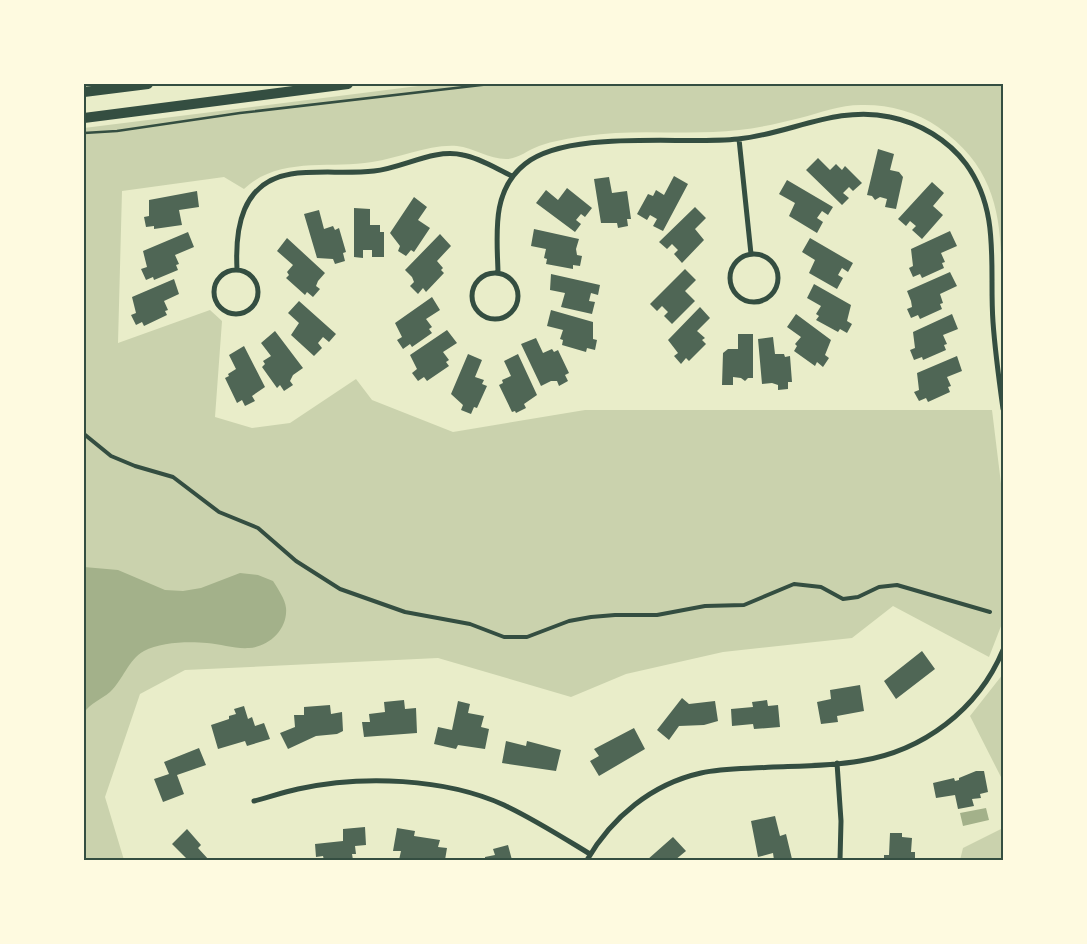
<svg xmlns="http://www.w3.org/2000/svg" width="1087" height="944" font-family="Helvetica,sans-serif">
<rect width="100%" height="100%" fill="#e9edc9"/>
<!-- green -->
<path fill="#cad2ad" d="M434 84H1003V345C996 260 1020 184 938 127 917 112 890 105 865 105 842 104 822 112 800 118 780 123 759 128 739 130 687 136 636 128 585 136 570 138 553 141 539 146 528 150 519 158 508 159 491 160 474 148 457 146 429 144 400 158 372 162 329 169 279 156 244 189L224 177 122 191 118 343 210 310 222 321 215 417 252 428 290 423 356 379 372 400 453 432 585 410H992L1003 500V621L989 657 893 606 852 638 723 652 626 674 571 697 438 658 185 670 140 694 105 797 124 860H84V128Z
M1003 674V781L970 716Z
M1003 828V860H960L963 848Z"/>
<!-- water -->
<path fill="#a3b18a" d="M84 567 118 570 165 590 183 591 201 588 240 573 258 575 273 581C278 589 285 599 286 608 288 629 269 647 249 648 235 649 221 644 207 643 189 641 160 642 144 651 128 660 123 680 110 692 101 700 91 702 84 713Z
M986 808 989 820 963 826 960 813Z"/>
<!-- building -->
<path fill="#4f6655" d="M878 149 894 154 890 170 899 172 903 177 896 209 885 207 887 199 880 197 875 200 872 196 867 195Z
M818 158 830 170 836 164 842 170 845 166 862 183 853 191 849 187 843 193 849 198 842 205 806 170Z
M674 176 688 184 663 231 653 226 657 219 650 215 647 220 637 214 648 194 653 196 656 190 664 195Z
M609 177 612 193 627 191 631 219H627L628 226 618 228 617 223H601L594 179Z
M787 180 833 207 828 215 822 211 817 218 823 222 817 233 789 216 795 203 779 194Z
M932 182 944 193 933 206 943 215 922 239 912 230 916 226 910 221 906 226 898 219Z
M567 188 592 208 585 217 581 214 576 220 581 224 575 232 536 203 546 190 558 200Z
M197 191 199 207 179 210 182 225 154 229V226L146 227 144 217 149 216V200Z
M414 197 427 207 418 220 430 228 414 252 411 250 406 256 398 251 400 246 390 233Z
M695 207 706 218 695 229 704 240 682 263 674 254 678 250 672 244 667 249 659 242Z
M354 208 370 209V225H380V232H384V257H372V250H363V258L354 257Z
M319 210 324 229 333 226 335 230 339 228 346 252 343 253 345 261 335 264 333 259 317 258 304 214Z
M534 229 579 239 576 249 577 255 582 256 580 266 573 265V269L546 264 547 259 544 258 546 249 531 246Z
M950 231 957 246 941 253 945 262 942 263 944 268 922 278 920 274 913 277 909 268 913 266 911 249Z
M188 232 194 247 175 255 179 264 176 265 178 270 154 280 153 277 146 280 141 269 147 267 143 251Z
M440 234 451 246 437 261 443 268 441 270 444 273 426 292 423 288 418 294 410 286 414 282 412 277 405 270Z
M287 238 325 273 318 281 316 286 320 289 313 297 307 292 305 295 286 278 289 275 287 272 293 265 277 251Z
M810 238 853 263 848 272 842 268 838 275 843 278 837 289 809 273 815 260 802 252Z
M685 269 696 280 685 291 695 301 672 324 664 316 668 312 662 306 657 311 650 304Z
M950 272 957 286 940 294 943 303 940 304 942 309 920 319 918 315 911 318 907 309 912 307 911 301 907 291Z
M551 274 600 285 598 295 591 293 589 301 595 302 592 314 561 307 565 293 550 290Z
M174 279 179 294 164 301 168 310 165 311 167 315 144 326 142 322 136 325 131 315 136 313 132 297Z
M814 284 851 305 847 321 852 324 847 333 840 329 838 332 816 320 819 316 816 314 821 306 807 298Z
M432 297 440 310 426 319 432 327 429 329 432 333 412 347 410 344 403 349 397 340 402 337 395 323Z
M299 301 336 334 329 342 323 337 318 343 322 348 314 356 291 335 299 323 288 313Z
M700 307 710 318 697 331 705 338 702 340 706 344 689 361 686 358 681 364 674 356 678 353 668 340Z
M551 310 593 322V339L597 340 595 350 587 348 586 352 562 345 563 340 560 339 563 330 547 326Z
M796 314 831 340 825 355 829 358 823 367 817 362 815 366 794 351 797 346 795 344 801 337 787 327Z
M952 314 958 329 943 335 947 344 944 345 946 350 923 360 922 357 914 360 910 350 915 348 913 332Z
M447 330 457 343 443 352 449 360 446 362 449 366 427 381 424 377 418 381 412 373 417 369 410 355Z
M275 331 303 368 293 375 290 381 293 385 284 391 280 385 277 388 262 367 265 364 263 361 271 356 261 343Z
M738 334H753V378H748L745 381 741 378 733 377V385H722L723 353 728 349H738Z
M773 337 775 354H784L785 357 790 356 792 382H788V389L778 390V385L772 383 762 384 758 339Z
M536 338 543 353 552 349 554 352 558 350 569 373 565 375 568 381 559 386 557 381H551L541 386 521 344Z
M244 346 265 387 252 396 255 401 245 406 242 400 237 403 225 378 229 376 228 374 236 369 229 355Z
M468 354 482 360 475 377 484 380 482 384 487 386 477 408 474 407 471 414 461 410 463 405 451 394Z
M518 354 537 395 524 404 526 408 516 413 515 411 512 412 499 385 503 383 502 380 511 376 504 361Z
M957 356 962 371 947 377 951 386 948 387 950 392 928 402 926 398 919 401 914 392 919 390 917 373Z
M922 651 935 669 896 699 884 681Z
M860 685 864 711 837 716 838 722 821 724 817 702 831 699 830 690Z
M682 698 689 704 715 701 718 721 704 725 679 726 669 740 657 730Z
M404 700 405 709 416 708 417 733 364 737 362 722H370L369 714 385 712 384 702Z
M767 700 768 706 778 705 780 727 754 729 753 724 732 726 731 709 753 707 752 702Z
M458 701 470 704 468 713 484 716 481 727 489 729 485 749 458 745 456 749 434 744 438 727 452 730Z
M330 705 331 714 342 712 343 731 337 734 316 736 288 749 280 733 295 727 294 715H304V707Z
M244 706 248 719 252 717 255 726 264 723 270 739 247 746 245 741 218 749 211 725 229 719V716L236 714 234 709Z
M634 728 645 749 599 776 590 761 599 756 594 749Z
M506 741 526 746 527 741 561 750 556 771 502 763Z
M199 748 206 765 177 775 184 794 163 802 154 779 169 774 164 762Z
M976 771H984L988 792 980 794 981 798 972 799 974 806 958 809 955 795 936 798 933 783 954 778 955 781 959 780V778Z
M775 816 780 836 786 834 792 859 774 860 773 853 758 857 751 821Z
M365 827 366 845 355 846 356 854H352L353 860H324L323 856 316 857 315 844 343 841V829Z
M397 828 415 831 414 836 440 840 438 847 447 848 445 860H399L401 851H393Z
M187 829 201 845 198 848 209 860H188L172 844Z
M890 833H902V837L912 838 911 852H915V860H884V855H889Z
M673 837 686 851 675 860H647Z
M508 845 512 860H485V857L495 855 493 849Z"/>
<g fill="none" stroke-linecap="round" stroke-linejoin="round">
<!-- path -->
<path stroke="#344e41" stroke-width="2.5" d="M84 133 117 131 240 113 490 84"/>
<!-- service -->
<path stroke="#344e41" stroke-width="4" d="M84 434 111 456 135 466 173 477 219 512 258 528 296 561 340 589 405 612 470 624 504 637H527L569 621 591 617 615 615H657L705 606 744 605 794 584 821 587 843 599 858 597 879 587 897 585 990 612"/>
<!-- minor -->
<path stroke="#344e41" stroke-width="5" d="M739 139 751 254
M730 278a24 24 0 1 1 48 0a24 24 0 1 1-48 0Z
M237 269C235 229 241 182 291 174 316 170 347 174 374 171 403 168 434 148 463 155 480 158 497 169 512 176
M214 292a22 22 0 1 1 44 0a22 22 0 1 1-44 0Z
M498 272C497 234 491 191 525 164 569 129 682 145 738 139 790 134 837 105 890 117 920 123 948 140 966 164 1001 212 989 267 993 322 995 351 999 380 1003 409
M472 296a23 23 0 1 1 46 0a23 23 0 1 1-46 0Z
M837 763 841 821 840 860
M254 801C269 797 284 792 298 789 362 775 445 778 504 805 534 819 562 837 590 854
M587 860C612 817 652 784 701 773 724 768 749 769 773 767 801 766 831 766 860 761 923 751 978 710 1003 650"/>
<!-- secondary -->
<path stroke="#344e41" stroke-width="10" d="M84 92 148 84
M84 118 348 84"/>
</g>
<!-- border -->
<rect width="1087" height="944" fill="none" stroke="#fefae0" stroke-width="170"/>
<rect x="85" y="85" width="917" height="774" fill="none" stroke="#344e41" stroke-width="2"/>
</svg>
